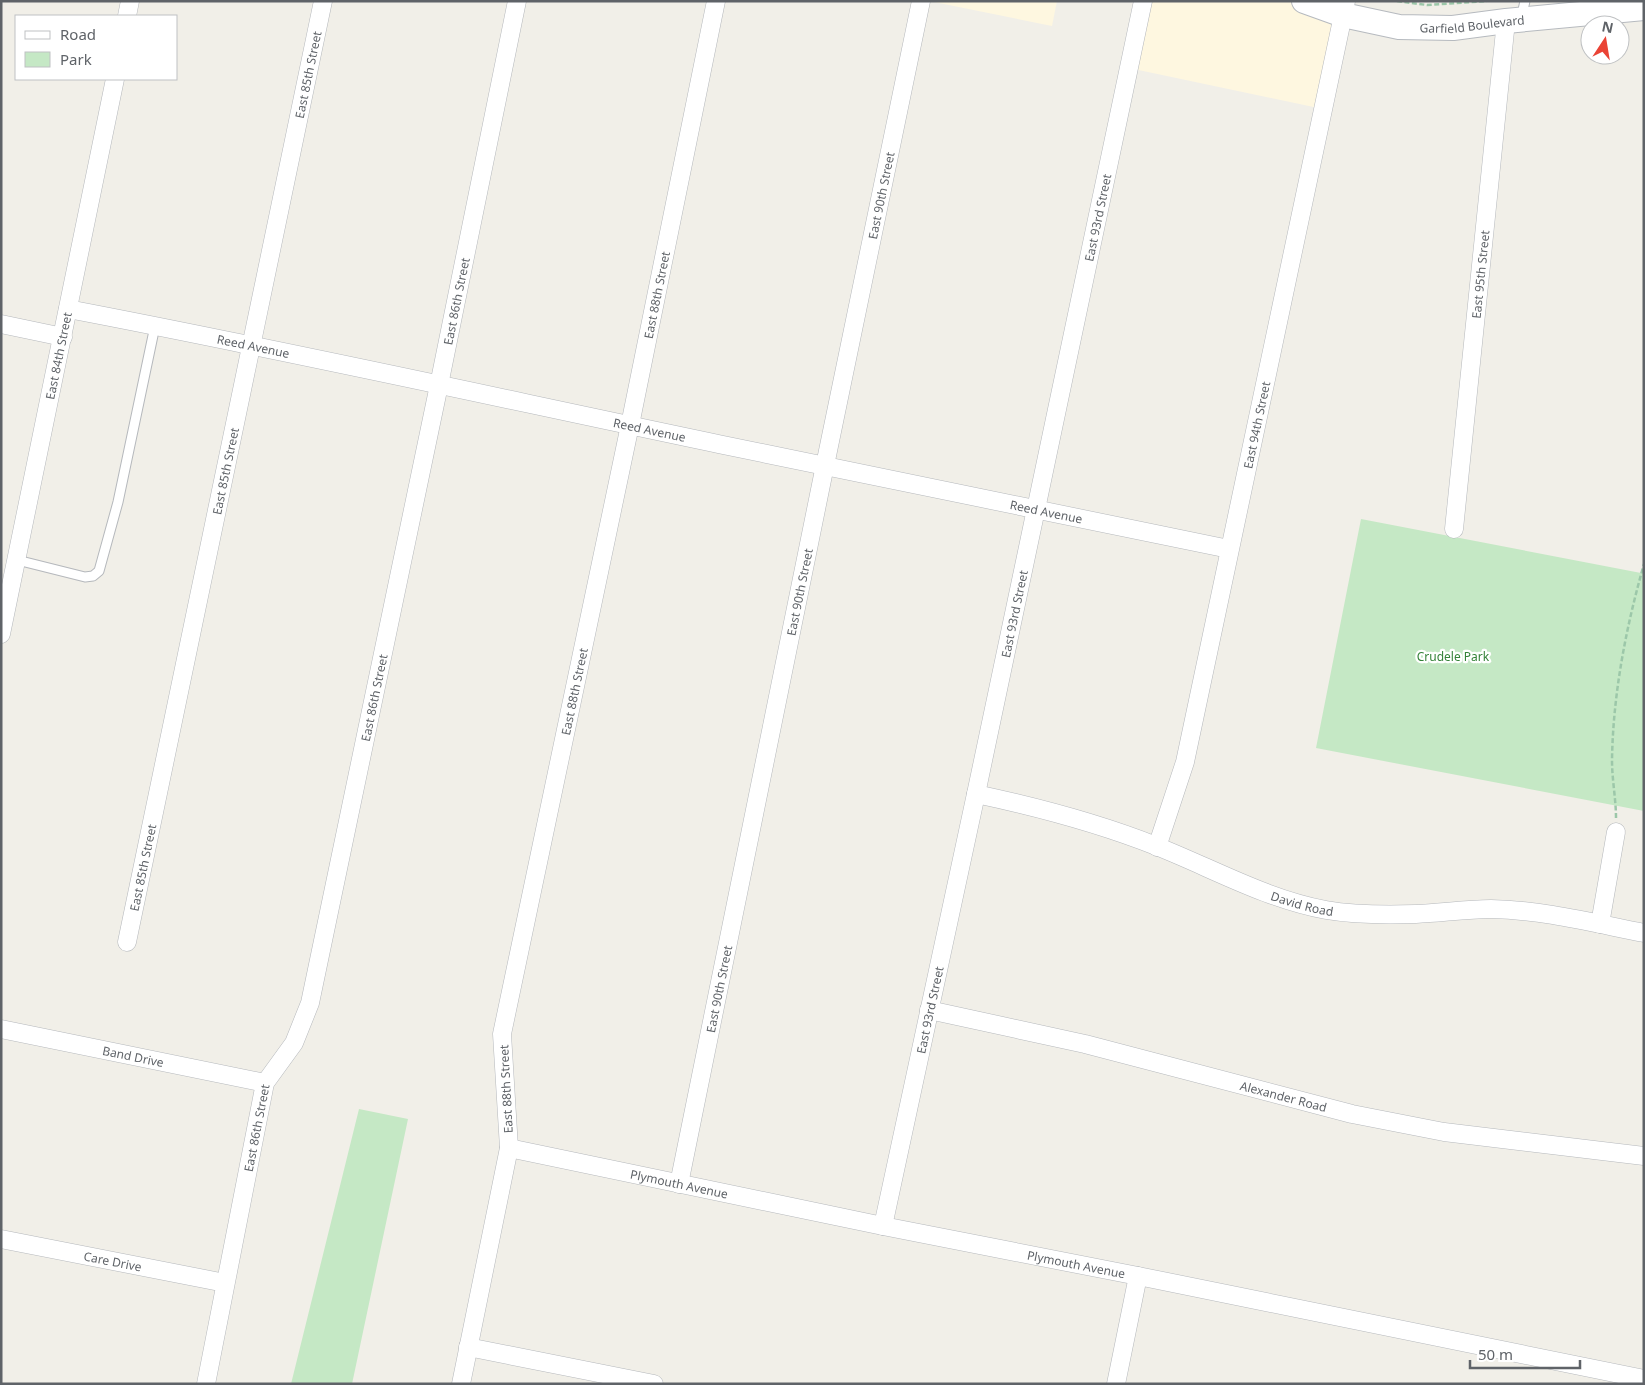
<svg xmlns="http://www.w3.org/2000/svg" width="1645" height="1385" font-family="'Noto Sans',sans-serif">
<rect width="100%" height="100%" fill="#f1efe8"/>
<!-- commercial -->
<path fill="#fef7e0" d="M929 1H1057L1052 26Z
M1143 1H1304L1343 15 1323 109 1129 68Z"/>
<!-- green -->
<path fill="#c5e8c5" d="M1361 519 1641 573 1644 564V811L1316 748Z
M359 1109 408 1119 352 1384H291Z"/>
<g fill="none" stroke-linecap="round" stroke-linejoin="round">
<defs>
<path id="lane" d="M1521 19 1525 1
M17 560 85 577 93 576 99 571 118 502 155 326"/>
<g id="street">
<path d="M127 16 130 1"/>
<path id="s1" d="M68 309C289 351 508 400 728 446 895 481 1062 514 1229 549"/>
<path d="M1 324 63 337"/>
<path id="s2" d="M1454 529 1506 21"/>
<path id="s3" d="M1 634 115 79"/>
<path id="s4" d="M976 794C1037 807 1098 823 1156 846 1212 868 1266 899 1326 910 1355 915 1386 915 1416 914 1441 913 1466 909 1491 909 1543 910 1593 923 1644 933"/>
<path id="s5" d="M1157 847 1185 762 1346 1"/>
<path d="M1600 924 1616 832"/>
<path id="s6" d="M127 942 323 1"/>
<path id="s7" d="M929 1010 1085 1044 1352 1114 1444 1132 1644 1156"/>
<path id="s8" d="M1 1029 265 1083"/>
<path id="s9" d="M509 1148 883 1226 1138 1276 1644 1379"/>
<path id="s10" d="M679 1184 823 475 921 1"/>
<path id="s11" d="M883 1226 976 794 1143 1"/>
<path id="s12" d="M1 1239 225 1283"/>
<path d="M468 1347 654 1384"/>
<path id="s13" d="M206 1384 265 1083 294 1043 310 1003 439 385 517 1"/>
<path id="s14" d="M461 1384 509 1148 502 1034 630 425 716 1"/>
<path d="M1116 1384 1138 1276"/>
</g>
<g id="secondary">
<path id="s15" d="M1304 1 1343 15 1399 27 1453 28 1506 21 1644 8"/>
</g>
</defs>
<!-- lane casing -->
<use href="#lane" stroke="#b5b8bc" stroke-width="11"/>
<!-- street casing -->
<use href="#street" stroke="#b5b8bc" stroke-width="19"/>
<!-- secondary casing -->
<use href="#secondary" stroke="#b6babf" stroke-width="26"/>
<!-- path -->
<path stroke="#9cc7a9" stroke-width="2.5" stroke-dasharray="5 2.5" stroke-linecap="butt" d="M1397 1 1427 5 1487 1
M1616 818C1616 799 1612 780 1612 760 1613 694 1626 627 1644 564"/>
<!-- lane -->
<use href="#lane" stroke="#fff" stroke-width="9"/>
<!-- street -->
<use href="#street" stroke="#fff" stroke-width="18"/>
<!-- secondary -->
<use href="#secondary" stroke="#fff" stroke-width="24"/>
</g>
<g text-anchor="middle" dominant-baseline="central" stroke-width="4.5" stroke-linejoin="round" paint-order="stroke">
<!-- street labels -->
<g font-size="12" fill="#5f6368" stroke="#fff">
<text stroke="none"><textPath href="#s15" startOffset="172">Garfield Boulevard</textPath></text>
<text stroke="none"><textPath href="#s6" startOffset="886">East 85th Street</textPath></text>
<text stroke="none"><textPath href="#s10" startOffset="1009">East 90th Street</textPath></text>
<text stroke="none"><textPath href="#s11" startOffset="1031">East 93rd Street</textPath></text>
<text stroke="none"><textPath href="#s2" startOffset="256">East 95th Street</textPath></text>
<text stroke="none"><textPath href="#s14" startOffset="1110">East 88th Street</textPath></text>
<text stroke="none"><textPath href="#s13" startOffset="1116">East 86th Street</textPath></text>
<text stroke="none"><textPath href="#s1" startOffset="189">Reed Avenue</textPath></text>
<text stroke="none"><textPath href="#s3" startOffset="284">East 84th Street</textPath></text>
<text stroke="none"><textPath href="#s5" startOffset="434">East 94th Street</textPath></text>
<text stroke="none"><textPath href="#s1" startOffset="594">Reed Avenue</textPath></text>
<text stroke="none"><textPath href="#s6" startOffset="481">East 85th Street</textPath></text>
<text stroke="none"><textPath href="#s1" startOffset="999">Reed Avenue</textPath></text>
<text stroke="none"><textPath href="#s10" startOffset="604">East 90th Street</textPath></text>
<text stroke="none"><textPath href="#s11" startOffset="626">East 93rd Street</textPath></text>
<text stroke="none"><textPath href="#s14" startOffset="705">East 88th Street</textPath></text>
<text stroke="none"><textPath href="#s13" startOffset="711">East 86th Street</textPath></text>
<text stroke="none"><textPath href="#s6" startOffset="76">East 85th Street</textPath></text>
<text stroke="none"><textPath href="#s4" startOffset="345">David Road</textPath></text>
<text stroke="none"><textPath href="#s10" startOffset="199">East 90th Street</textPath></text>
<text stroke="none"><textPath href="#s11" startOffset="221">East 93rd Street</textPath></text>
<text stroke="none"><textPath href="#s8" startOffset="135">Band Drive</textPath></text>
<text transform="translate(506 1089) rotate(-93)">East 88th Street</text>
<text stroke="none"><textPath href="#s7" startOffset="365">Alexander Road</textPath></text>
<text stroke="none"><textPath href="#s13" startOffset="261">East 86th Street</textPath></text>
<text stroke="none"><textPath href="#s9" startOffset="174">Plymouth Avenue</textPath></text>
<text stroke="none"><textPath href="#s12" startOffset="114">Care Drive</textPath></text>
<text stroke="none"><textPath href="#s9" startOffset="579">Plymouth Avenue</textPath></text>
</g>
<!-- park labels -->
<g font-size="12" fill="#348238" stroke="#fff">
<text x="1453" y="656">Crudele Park</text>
</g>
</g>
<!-- border -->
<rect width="1645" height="1385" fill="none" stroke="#5f6368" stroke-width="5"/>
<!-- legend -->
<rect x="15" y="15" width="162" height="65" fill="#ffffff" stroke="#bfc1c3"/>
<rect x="25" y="31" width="25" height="8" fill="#ffffff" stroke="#bfc1c3"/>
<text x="60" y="40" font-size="15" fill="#5f6368">Road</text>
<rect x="25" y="52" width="25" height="15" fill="#c5e8c5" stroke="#bfc1c3"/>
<text x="60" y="65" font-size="15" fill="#5f6368">Park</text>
<!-- north arrow -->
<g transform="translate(1605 40) rotate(12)"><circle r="24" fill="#ffffff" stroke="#bfc1c3"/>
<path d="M0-4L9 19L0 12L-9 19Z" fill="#ea4335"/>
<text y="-8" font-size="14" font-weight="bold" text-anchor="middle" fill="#5f6368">N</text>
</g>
<!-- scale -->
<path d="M1470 1360v8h110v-8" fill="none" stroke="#5f6368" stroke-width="2.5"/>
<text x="1478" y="1360" font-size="15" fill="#5f6368" stroke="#ffffff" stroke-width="4" paint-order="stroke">50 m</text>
</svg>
